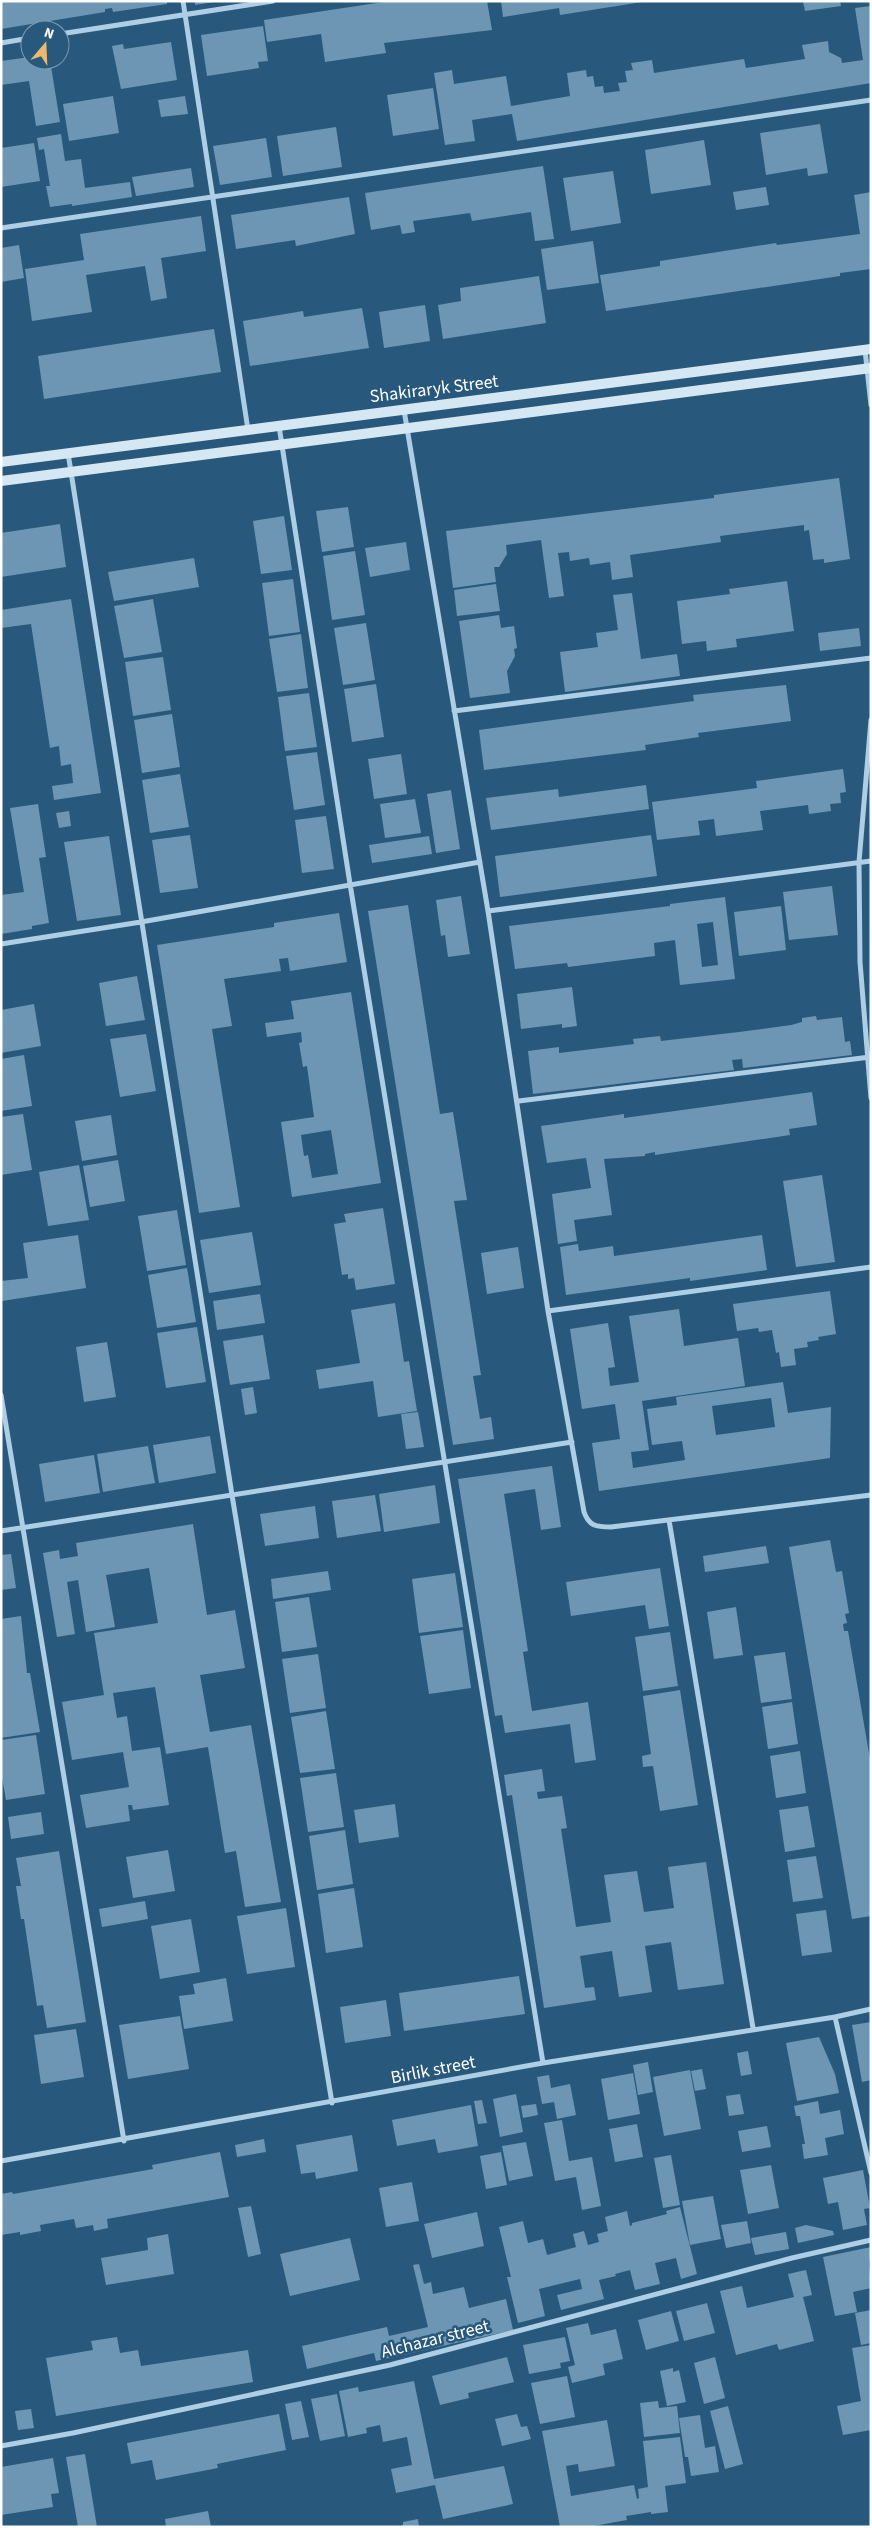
<svg xmlns="http://www.w3.org/2000/svg" width="872" height="2528" font-family="'Source Sans 3',sans-serif">
<rect width="100%" height="100%" fill="#28597c"/>
<!-- building -->
<path fill="#6c96b3" fill-rule="evenodd" d="M1 1H167V4L113 12 112 8 105 9V12L1 29Z
M195 1H214V2L195 5Z
M390 1H487L492 30 384 43 386 53 325 62 321 34 267 42 264 20Z
M501 1H642V2L560 15 559 8 503 17Z
M803 1H840L841 6 805 11Z
M871 6V83L517 141 512 114 472 120 475 141 445 145 434 73 452 70 454 84 506 76 511 106 570 96 567 73 586 70 587 77 593 76 595 87 603 86 604 93 620 91 618 83 627 82 625 71 633 70 631 63 652 60 654 73 744 59 746 68 805 59 802 45 828 41 829 52 841 58 842 63 863 60 855 8Z
M263 26 268 61 258 62 259 68 207 76 201 35Z
M171 42 177 80 121 89 112 46 123 44 124 49Z
M30 57V60H50L60 122 36 126 29 81 1 85V61Z
M433 88 439 129 393 136 387 95Z
M113 96 119 133 69 141 63 104Z
M185 96 188 114 161 117 158 100Z
M820 124 828 173 808 176 807 168 766 175 760 133Z
M336 127 342 167 283 176 277 136Z
M61 134 65 161 81 159 85 188 130 182 132 197 72 206V204L50 207 46 186H50L44 149 39 150 37 138Z
M266 138 272 177 220 185 213 146Z
M704 140 711 185 651 194 645 150Z
M34 143 40 181 1 187V148Z
M543 166 554 239 535 241 531 212 472 221 470 213 413 221 415 232 402 234 400 225 371 230 365 193Z
M191 168 194 187 136 196 132 177Z
M613 171 621 223 571 231 563 178Z
M766 187 769 205 736 210 733 192Z
M871 192V269L840 273V276L606 311 600 275 660 266V261L776 243 777 245 860 234 854 195Z
M349 197 355 234 296 246 295 240 236 249 231 215Z
M201 216 206 251 161 258 167 298 151 301 145 266 86 275 92 312 32 321 25 269 84 260 80 234Z
M593 241 599 283 547 290 541 249Z
M19 245 24 278 1 282V248Z
M539 276 546 323 443 339 438 305 461 301 460 288Z
M425 305 430 341 384 348 379 312Z
M362 308 369 348 250 366 243 321 303 311 304 317Z
M214 329 221 372 44 399 38 356Z
M839 478 850 559 824 563V559L813 560 809 530 804 531V525L720 536 721 542 630 555 633 577 612 580 610 562 590 565 589 558 570 561 569 552 558 553 564 596 549 598 541 540 506 545 507 554 499 567H494L496 582 453 588 446 531 714 498V495Z
M348 507 354 547 322 552 316 511Z
M284 516 292 570 261 574 253 521Z
M60 524 66 567 1 577V533Z
M406 542 410 570 370 577 365 548Z
M355 551 365 615 332 620 323 556Z
M194 558 199 587 114 601 108 572Z
M293 579 300 632 269 636 262 583Z
M787 581 794 631 736 639 737 647 707 651 706 641 682 644 677 601 730 594 729 589Z
M496 584 500 611 457 616 454 590Z
M632 593 641 659 677 654 680 676 565 692 560 652 598 647 596 633 618 630 613 595Z
M71 599 101 793 54 800 52 786 73 783 71 764 61 766 59 746 50 748 31 624 1 628V610Z
M153 599 162 652 124 658 114 606Z
M499 615 501 628 514 626 517 648 514 649 515 656 507 671 510 693 470 698 459 621Z
M366 623 375 680 343 685 334 628Z
M859 628 861 646 820 651 818 633Z
M301 634 308 688 277 692 269 639Z
M163 657 171 710 133 716 125 662Z
M376 684 384 737 352 742 344 689Z
M786 685 791 721 698 733 699 737 645 745 646 750 484 770 479 730 694 701 693 695Z
M309 693 317 747 285 751 278 697Z
M172 714 180 767 142 773 134 720Z
M317 752 325 805 294 810 286 756Z
M401 754 407 794 374 799 368 759Z
M843 769 846 792 840 793 841 803 830 804 831 811 809 814 808 805 760 811 763 830 716 836 714 819 698 821 700 835 657 840 652 802 757 788 756 781Z
M180 774 189 827 150 833 142 780Z
M646 785 649 809 491 830 486 798 558 789 559 797Z
M451 790 460 849 436 853 427 794Z
M415 799 421 833 385 838 380 804Z
M38 804 46 857 39 858 49 923 32 926V929L1 934V895L24 892 10 808Z
M69 811 71 826 59 828 56 813Z
M326 816 334 869 302 873 295 820Z
M190 835 198 888 160 893 152 840Z
M651 835 657 876 500 897 495 856Z
M109 836 121 915 77 921 64 842Z
M429 836 432 854 372 863 369 845Z
M832 886 838 935 789 940 783 892Z
M461 896 470 954 448 957 445 935 441 936 436 900Z
M725 897 735 979 680 985 675 940 654 943 655 956 568 967 567 963 515 969 509 926 670 906V904ZM713 922 718 965 702 967 697 924Z
M408 905 440 1114 453 1112 467 1200 454 1201 481 1375 473 1376 480 1419 491 1417 494 1439 453 1445 368 911Z
M781 906 786 950 739 956 734 912Z
M339 913 347 962 290 971 288 958 279 959 281 971 224 979 232 1026 212 1029 240 1207 199 1213 157 945 274 927V923Z
M137 976 145 1020 106 1026 99 983Z
M572 987 577 1026 562 1028V1024L521 1029 517 994Z
M351 992 381 1183 292 1197 281 1122 314 1117 307 1066 303 1067 299 1043 302 1042 301 1032 267 1037 265 1023 294 1019 291 1001ZM331 1130 338 1174 312 1178 308 1155 304 1156 301 1135Z
M34 1004 41 1046 1 1053V1010Z
M816 1016 817 1020 842 1017 845 1042 850 1041 852 1055 743 1068 742 1059 732 1060 734 1070 533 1094 528 1051 559 1047V1053L634 1044 633 1039 660 1036 661 1041 739 1032 791 1025 802 1022V1018Z
M146 1034 156 1091 120 1097 110 1039Z
M24 1055 32 1106 1 1111V1059Z
M812 1092 817 1125 789 1129 790 1135 655 1155V1152L645 1154V1156L604 1159 612 1215 574 1220 577 1241 558 1244 552 1194 591 1188 586 1158 547 1163 541 1126 624 1114V1118Z
M23 1114 32 1170 1 1175V1117Z
M111 1115 117 1155 82 1161 75 1121Z
M118 1160 125 1201 90 1207 83 1166Z
M79 1165 89 1220 48 1226 39 1172Z
M822 1175 835 1262 796 1267 783 1181Z
M383 1208 395 1284 356 1290 354 1278 348 1279V1274L342 1275 334 1224 346 1222 344 1214Z
M177 1210 186 1265 147 1271 138 1216Z
M252 1232 261 1285 209 1293 200 1240Z
M78 1235 86 1288 2 1301 1 1281 28 1278 23 1243Z
M762 1235 767 1270 690 1281V1278L566 1295 560 1247 578 1244 579 1251 613 1246 614 1256Z
M518 1247 524 1288 487 1294 481 1253Z
M187 1268 196 1322 157 1328 148 1275Z
M830 1291 836 1334 818 1337 819 1340 807 1342 808 1347 794 1349 796 1365 781 1367 779 1352 776 1353 772 1330 759 1332 758 1328 737 1331 733 1304Z
M260 1294 265 1323 217 1330 213 1301Z
M395 1303 404 1362 409 1361 417 1411 378 1417 373 1381 319 1389 316 1370 360 1363 351 1310Z
M679 1309 684 1346 738 1338 745 1386 642 1401 649 1450 631 1452 633 1468 685 1460 682 1441 652 1445 647 1409 677 1405 676 1397 783 1382 788 1413 831 1407 830 1458 599 1491 592 1443 620 1439 615 1404 582 1409 570 1329 608 1323 615 1367 608 1368 610 1386 639 1382 629 1316ZM771 1398 775 1427 716 1435 712 1406Z
M197 1327 206 1382 166 1388 157 1333Z
M263 1335 270 1379 230 1385 223 1341Z
M107 1342 116 1397 84 1402 76 1347Z
M253 1387 257 1413 245 1415 241 1389Z
M418 1412 424 1447 406 1449 401 1414Z
M210 1436 216 1473 159 1483 153 1445Z
M148 1446 155 1483 103 1492 97 1454Z
M94 1455 100 1493 45 1502 39 1464Z
M552 1466 561 1527 541 1530 535 1489 504 1494 528 1651 523 1652 532 1711 588 1702 596 1760 575 1763 570 1724 505 1733 502 1715 495 1716 458 1479Z
M435 1485 440 1523 384 1532 379 1494Z
M375 1495 381 1531 337 1538 332 1501Z
M315 1506 319 1538 265 1546 260 1514Z
M193 1524 207 1615 235 1610 245 1668 200 1675 210 1732 251 1725 281 1902 245 1907 236 1851 225 1853 208 1747 166 1754 155 1687 113 1693 117 1718 127 1716 132 1751 160 1747 169 1805 133 1810 132 1805H128L130 1821 86 1828 80 1795 129 1787 123 1752 72 1760 62 1702 104 1695 94 1633 158 1623 149 1568 106 1575 115 1627 86 1632 78 1580 67 1582 75 1634 57 1637 43 1553 59 1550 60 1559 78 1556 76 1543Z
M830 1540 836 1572 842 1571 849 1613 845 1614 847 1623 843 1624 844 1631H848L871 1765V1916L852 1919 789 1547Z
M766 1546 769 1563 705 1572 703 1556Z
M11 1554 16 1588 1 1590V1555Z
M660 1568 669 1626 649 1629 645 1605 571 1616 566 1582Z
M328 1571 331 1590 273 1599 271 1579Z
M455 1573 463 1627 419 1633 412 1579Z
M309 1597 317 1647 282 1652 275 1602Z
M736 1607 743 1655 714 1659 707 1612Z
M21 1616 27 1673H30L40 1732 1 1738V1619Z
M463 1630 471 1688 429 1694 420 1636Z
M670 1632 678 1686 643 1691 635 1637Z
M785 1652 792 1699 761 1703 754 1656Z
M318 1654 326 1708 290 1713 282 1659Z
M680 1690 698 1805 660 1811 653 1766 643 1767 642 1756 651 1754 643 1696Z
M792 1702 798 1744 768 1749 762 1707Z
M326 1711 335 1769 300 1773 291 1717Z
M36 1735 45 1794 6 1800 1 1772V1740Z
M800 1751 806 1793 776 1798 770 1756Z
M542 1769 545 1791 537 1792 538 1799 562 1796 567 1828 561 1829 576 1927 611 1922 604 1875 637 1871 644 1912 674 1908 668 1867 706 1862 724 1984 678 1990 671 1942 645 1946 652 1992 619 1997 612 1951 580 1956 585 1988 594 1987 596 2000 544 2008 512 1795 507 1796 504 1775Z
M336 1773 344 1827 308 1832 300 1778Z
M395 1804 399 1837 359 1843 354 1810Z
M808 1806 815 1847 785 1852 779 1810Z
M41 1812 44 1834 11 1839 8 1817Z
M345 1830 353 1884 317 1890 309 1836Z
M168 1850 175 1891 133 1898 126 1857Z
M59 1851 86 2022 47 2028 43 2005 37 2006 24 1919H21L16 1886H21L16 1858Z
M816 1856 823 1898 793 1902 787 1860Z
M354 1888 363 1947 326 1953 318 1894Z
M145 1901 148 1919 102 1927 99 1909Z
M286 1908 295 1967 247 1974 237 1916Z
M826 1910 832 1952 802 1956 796 1914Z
M191 1919 200 1972 160 1979 151 1926Z
M519 1976 525 2014 404 2031 399 1993Z
M226 1978 233 2021 184 2029 179 1996 195 1994 193 1984Z
M386 2000 391 2036 345 2043 340 2007Z
M180 2016 189 2069 128 2079 119 2025Z
M871 2022V2080L862 2082 852 2025Z
M76 2029 84 2077 41 2084 34 2035Z
M819 2037 835 2074 839 2093 797 2101 786 2043Z
M748 2051 752 2074 741 2076 737 2053Z
M648 2062 653 2092 638 2095 633 2065Z
M702 2069 706 2089 695 2091 691 2071Z
M690 2070 701 2129 664 2136 653 2077Z
M633 2073 640 2114 608 2120 601 2079Z
M549 2075 551 2088 570 2084 576 2115 557 2119 554 2102 542 2104 537 2077Z
M516 2094 523 2132 500 2137 493 2099Z
M740 2094 744 2114 729 2116 726 2096Z
M482 2100 487 2123 478 2124 474 2101Z
M818 2101 820 2114 840 2110 844 2134 825 2138 828 2155 804 2159 802 2144H805L800 2116H796L794 2106Z
M536 2104 538 2115 523 2118 521 2106Z
M471 2105 478 2146 438 2153 435 2139 397 2146 392 2120Z
M562 2120 569 2161 592 2157 601 2206 582 2210 576 2177 555 2181 544 2123Z
M637 2124 643 2157 615 2162 609 2129Z
M767 2126 771 2147 742 2152 738 2131Z
M352 2135 358 2171 316 2179 315 2172 301 2174 296 2145Z
M264 2139 266 2152 237 2157 235 2145Z
M526 2142 533 2176 509 2181 502 2146Z
M220 2152 229 2197 107 2219 108 2228 94 2231 93 2225 76 2228 74 2219 40 2225 41 2231 20 2235V2232L1 2235V2194L12 2192 13 2194 153 2169 152 2165Z
M501 2152 507 2185 486 2189 480 2156Z
M671 2155 680 2205 663 2208 654 2158Z
M771 2165 779 2208 748 2214 740 2170Z
M863 2170 870 2208 864 2209 867 2225 843 2230 838 2202 828 2204 823 2178Z
M412 2182 419 2221 386 2227 379 2188Z
M713 2196 721 2239 690 2245 682 2201Z
M251 2206 261 2254 248 2257 238 2208Z
M680 2207 697 2274 681 2279 676 2258 655 2263 660 2284 635 2290 630 2270 615 2274 616 2276 599 2280 604 2299 561 2310 557 2295 582 2289 580 2279 539 2289 545 2316 518 2323 507 2277H511L499 2227 523 2221 528 2243 543 2239 547 2255 576 2247 573 2234 584 2231 588 2245 599 2242 597 2234 608 2231 605 2217 627 2211 630 2226 632 2225V2223L667 2214 666 2211Z
M477 2212 484 2246 432 2258 424 2224Z
M747 2221 751 2243 726 2248 721 2225Z
M806 2225 833 2231 834 2235 798 2243 795 2228Z
M786 2232 789 2249 755 2255 751 2238Z
M168 2234 174 2274 106 2285 101 2258 148 2250 147 2238Z
M350 2238 360 2280 290 2296 280 2254Z
M871 2247 869 2264 871 2288 853 2292 857 2312 835 2316 823 2257Z
M419 2264 424 2284 431 2282 433 2294 464 2287 469 2308 506 2299 513 2330 376 2361 374 2353 307 2369 302 2346 387 2327 389 2336 428 2327 413 2265Z
M806 2270 812 2295 803 2297 814 2341 779 2350 777 2344 736 2355 720 2291 742 2286 747 2308 794 2297 788 2274Z
M707 2303 715 2333 684 2341 676 2311Z
M871 2310V2343L861 2345 855 2313Z
M671 2311 679 2341 646 2350 638 2320Z
M588 2323 591 2335 616 2329 623 2359 603 2364 605 2375 572 2383 568 2367 575 2365 566 2328Z
M117 2337 120 2353 138 2350 141 2366 248 2350 253 2382 56 2416 46 2358 93 2350 91 2341Z
M565 2337 570 2361 560 2363 561 2368 529 2374 523 2345Z
M871 2345V2430L843 2435 837 2406 861 2401 852 2348Z
M507 2357 514 2382 468 2393 469 2398 440 2405 432 2376Z
M715 2357 725 2398 704 2404 694 2363Z
M673 2368V2372L679 2370 686 2402 667 2406 660 2371Z
M567 2376 575 2417 540 2424 531 2383Z
M414 2381 434 2479 504 2466 513 2504 443 2519 435 2485 396 2493 391 2469 412 2465 407 2437 383 2442 380 2425 366 2428 367 2433 348 2437 339 2391 358 2387 359 2392Z
M337 2394 345 2436 320 2441 311 2399Z
M301 2401 309 2437 292 2440 285 2404Z
M658 2401 659 2408 677 2406 680 2433 644 2437 640 2403Z
M728 2406 743 2464 725 2469 710 2411Z
M31 2409 34 2428 18 2430 15 2411Z
M279 2414 286 2450 217 2464 218 2468 156 2480 152 2460 131 2464 127 2443Z
M517 2414 521 2427 527 2426 531 2439 502 2446 495 2419Z
M700 2415 705 2448 715 2446 719 2472 691 2476 688 2457H685L679 2418Z
M607 2420 615 2466 579 2472 578 2464 566 2466 571 2496 634 2485 637 2499 639 2498 638 2489 648 2487 643 2441 680 2437 686 2483 665 2486 668 2512 651 2514V2512L626 2516 627 2520 588 2527H560L542 2431Z
M85 2454 97 2527H78L66 2457Z
M53 2458 59 2493 51 2494 53 2507 1 2515V2467Z
M208 2511 211 2527H166L165 2519Z
M418 2519 419 2527H399L403 2525V2522Z"/>
<g fill="none" stroke-linecap="round" stroke-linejoin="round">
<!-- street -->
<path stroke="#adcee4" stroke-width="5" d="M183 1 248 430
M60 34 273 1
M1 43 30 38
M1 228 871 100
M865 350 871 405
M404 410 488 911 548 1311 584 1512C589 1526 596 1527 611 1527L871 1495
M279 426 350 884 543 2063
M68 453 232 1495 332 2103
M454 711 871 658
M871 720 859 862 860 962 871 1098
M488 911 871 861
M1 944 141 922 480 862
M519 1101 870 1057
M548 1311 871 1267
M1 1395 124 2141
M669 1520 753 2028
M1 1531 572 1442
M835 2017 871 2173
M1 2161 543 2063 835 2017 871 2009
M1 2446 73 2433 390 2365 792 2258 871 2240"/>
<!-- secondary -->
<path stroke="#d6e7f4" stroke-width="10" d="M1 462 871 349
M1 481 871 368"/>
</g>
<g text-anchor="middle" dominant-baseline="central" stroke-width="5" stroke-linejoin="round" paint-order="stroke">
<!-- street labels -->
<g font-size="18" fill="#fff" stroke="#28597c">
<text transform="translate(434 389) rotate(-7)">Shakiraryk Street</text>
<text transform="translate(433 2070) rotate(-11)">Birlik street</text>
<text transform="translate(435 2339) rotate(-14)">Alchazar street</text>
</g>
</g>
<!-- border -->
<rect width="872" height="2528" fill="none" stroke="#ffffff" stroke-width="5"/>
<!-- north arrow -->
<g transform="translate(45 45) rotate(19)"><circle r="24" fill="#28597c" stroke="#7e9bb0"/>
<path d="M0-4L9 19L0 12L-9 19Z" fill="#ebb874"/>
<text y="-8" font-size="14" font-weight="bold" text-anchor="middle" fill="#ffffff">N</text>
</g>
</svg>
